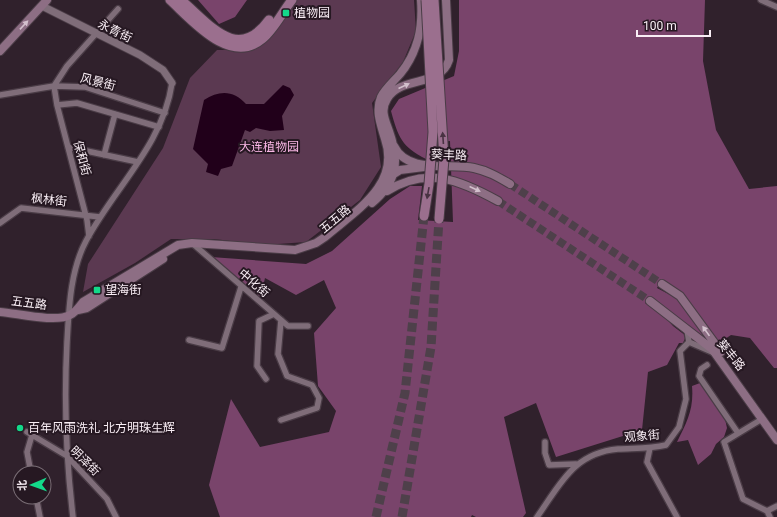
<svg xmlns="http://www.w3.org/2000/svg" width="777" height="517" font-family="Roboto,'Noto Sans SC',sans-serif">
<rect width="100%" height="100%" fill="#30212c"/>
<!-- green -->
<path fill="#5b3951" d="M297 0H414L416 31 403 62 372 103 381 167 360 200 306 242 264 245 214 239H171L135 263 83 292 88 264 163 148 190 78 217 50H253L268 40Z"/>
<!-- forest -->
<path fill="#79446b" d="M198 0H247L235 17 219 24Z
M459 0H705L703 61 716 130 749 189 777 186V368H774L750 338 731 335 719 343 683 295 661 281 657 288 676 298 704 334 703 336 650 298 645 303 666 318 673 326 686 336 683 343H679L667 365 648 372 642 430 556 457 536 403 504 417 526 513 523 517H476L472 515 471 517H220L209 485 231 399 260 447 329 432 336 411 318 386 314 333 336 308 324 280 296 295 265 278 260 300 211 257 306 264 332 251 390 199 410 186H422L418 220 453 222 450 141 428 143 426 159C402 147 398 137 391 111L399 99 454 76 459 51Z
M700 383 725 419 727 428 724 437 716 444 711 454 698 465 688 440 677 442C687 422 694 409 692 386Z"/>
<!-- water -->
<path fill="#21001a" d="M283 85 290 88 294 95 282 116 284 130 270 131 256 128 250 132 245 130 232 166 221 169 218 176 206 172 208 164 193 149 204 100C219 90 234 90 246 104H264Z"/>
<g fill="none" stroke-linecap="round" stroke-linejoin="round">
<!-- secondary-tunnel -->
<path stroke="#4e404a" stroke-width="8" stroke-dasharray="8 4" stroke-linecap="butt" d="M510 184 662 284
M498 201 650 301"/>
<!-- primary-tunnel -->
<path stroke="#4e404a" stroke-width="9" stroke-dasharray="9 4.5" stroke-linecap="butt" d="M376 517 405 393 424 216
M402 517 431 347 439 219"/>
<defs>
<path id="minor" d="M761 0 777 7
M0 95 54 86 85 87 165 113
M57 105 77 103 159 127
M68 147 138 162
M104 155 115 114
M0 223 21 208 100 217
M89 236 87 220 57 105 54 86 67 66 118 9
M192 243 288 326H308
M281 320 278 354 287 376 312 385 319 398 317 408 281 420
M687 330 689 342 712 352
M189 340 222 348 241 287
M707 365 701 369 699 376 738 433
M266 379 257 366 259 321 274 314
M762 419 724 442 743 499 767 511 777 506
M27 432 67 456 107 499 116 517
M545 442V453L549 465 576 464
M650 448 647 462 677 517
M31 473 27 452 32 435
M36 497 40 517
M767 511 770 517
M73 517C66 459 64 400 67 342 69 309 70 271 86 241 114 188 163 145 172 83
M537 517C560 485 573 453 618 449 634 448 650 449 666 445L679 427 686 399 680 351 689 342"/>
<path id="tertiary" d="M42 6 140 55 163 70 172 83"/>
<path id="secondary" d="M0 51 47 0
M394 146C407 174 450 163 474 168 488 171 498 177 510 184
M392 175 400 170 424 167
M387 191C427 166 460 180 498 201
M372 203C397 182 400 162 389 131 385 120 380 110 387 99 401 75 440 88 449 60L446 0
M662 284 680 296 721 352
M650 301 712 349 777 440
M78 310 87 308 163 259
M0 312C16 313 56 323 70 315 76 312 79 307 83 302L178 245 192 243 295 250 316 243 325 237C355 211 401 185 385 139 381 125 375 111 381 97 385 89 394 81 400 74 418 52 423 28 421 0"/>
<path id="primary" d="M170 0C192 20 230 66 262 39 273 31 283 11 292 0
M181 0C209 23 237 64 269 20"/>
</defs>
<!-- minor casing -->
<use href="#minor" stroke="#4a3c46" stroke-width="8"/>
<!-- tertiary casing -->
<use href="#tertiary" stroke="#4a3c46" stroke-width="9"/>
<!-- secondary casing -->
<use href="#secondary" stroke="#4a3c46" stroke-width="10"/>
<!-- primary casing -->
<use href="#primary" stroke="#4a3c46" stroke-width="11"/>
<!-- minor -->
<use href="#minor" stroke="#7f6d79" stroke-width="5.5"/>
<!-- tertiary -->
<use href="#tertiary" stroke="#7f6d79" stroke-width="7"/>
<!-- secondary -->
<use href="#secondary" stroke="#8d6e84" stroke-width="8"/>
<!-- primary -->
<use href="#primary" stroke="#9b6f8e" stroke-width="9"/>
<defs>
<path id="primary-bridge" d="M434 0 444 159 439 219
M424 216 429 184 433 132 426 0"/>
</defs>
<!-- primary-bridge casing -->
<use href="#primary-bridge" stroke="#4a3c46" stroke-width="11" stroke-linecap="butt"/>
<!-- primary-bridge -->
<use href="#primary-bridge" stroke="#9b6f8e" stroke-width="9"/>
</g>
<!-- one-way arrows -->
<defs><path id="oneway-solid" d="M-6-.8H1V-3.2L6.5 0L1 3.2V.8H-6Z"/></defs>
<g fill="#d3c1cd">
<use href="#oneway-solid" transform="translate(24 25) rotate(-47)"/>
<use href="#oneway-solid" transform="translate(404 86) rotate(-24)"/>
<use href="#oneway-solid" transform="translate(475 189) rotate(25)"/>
<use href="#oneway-solid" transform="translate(706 331) rotate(-125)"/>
</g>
<g fill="#493242">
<use href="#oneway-solid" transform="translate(443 138) rotate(-94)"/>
<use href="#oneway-solid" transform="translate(428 193) rotate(100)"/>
</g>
<!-- markers -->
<g fill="#13d98a" stroke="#261822" stroke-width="1.5">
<rect x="282" y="9" width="8" height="8" rx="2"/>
<rect x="93" y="286" width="8" height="8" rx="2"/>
<circle cx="20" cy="428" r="4"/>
</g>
<g text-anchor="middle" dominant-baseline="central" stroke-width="4" stroke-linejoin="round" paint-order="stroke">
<!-- poi labels -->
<g font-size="12" fill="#f9eef5" stroke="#261822" text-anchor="start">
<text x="294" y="13">植物园</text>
<text x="105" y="290">望海街</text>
<text x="28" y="428">百年风雨洗礼 北方明珠生辉</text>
</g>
<!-- street labels -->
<g font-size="12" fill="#f9eef5" stroke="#261822">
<text transform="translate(115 31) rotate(26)">永青街</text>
<text transform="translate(98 82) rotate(14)">风景街</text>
<text transform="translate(449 155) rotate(2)">葵丰路</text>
<text transform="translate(82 158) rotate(75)">保和街</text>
<text transform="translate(49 200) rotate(6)">枫林街</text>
<text transform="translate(335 219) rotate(-40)">五五路</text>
<text transform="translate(254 283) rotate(40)">中化街</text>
<text transform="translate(29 303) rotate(7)">五五路</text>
<text transform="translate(731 355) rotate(51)">葵丰路</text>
<text transform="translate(642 436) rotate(-5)">观象街</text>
<text transform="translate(85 461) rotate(44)">明泽街</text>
</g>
<!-- park labels -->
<g font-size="12" fill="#f9b7e5" stroke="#261822">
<text x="269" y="147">大连植物园</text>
</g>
</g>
<!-- north arrow -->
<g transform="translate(32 485) rotate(268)"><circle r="19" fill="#261822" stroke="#7a6e76"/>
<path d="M0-3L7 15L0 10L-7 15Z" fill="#13d98a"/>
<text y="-6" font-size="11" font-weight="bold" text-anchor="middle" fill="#f9eef5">北</text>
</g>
<!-- scale -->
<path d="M637 30v6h73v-6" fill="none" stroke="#f9eef5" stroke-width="2"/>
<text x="643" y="30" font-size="12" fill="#f9eef5" stroke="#261822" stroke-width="3" paint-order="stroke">100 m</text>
</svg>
